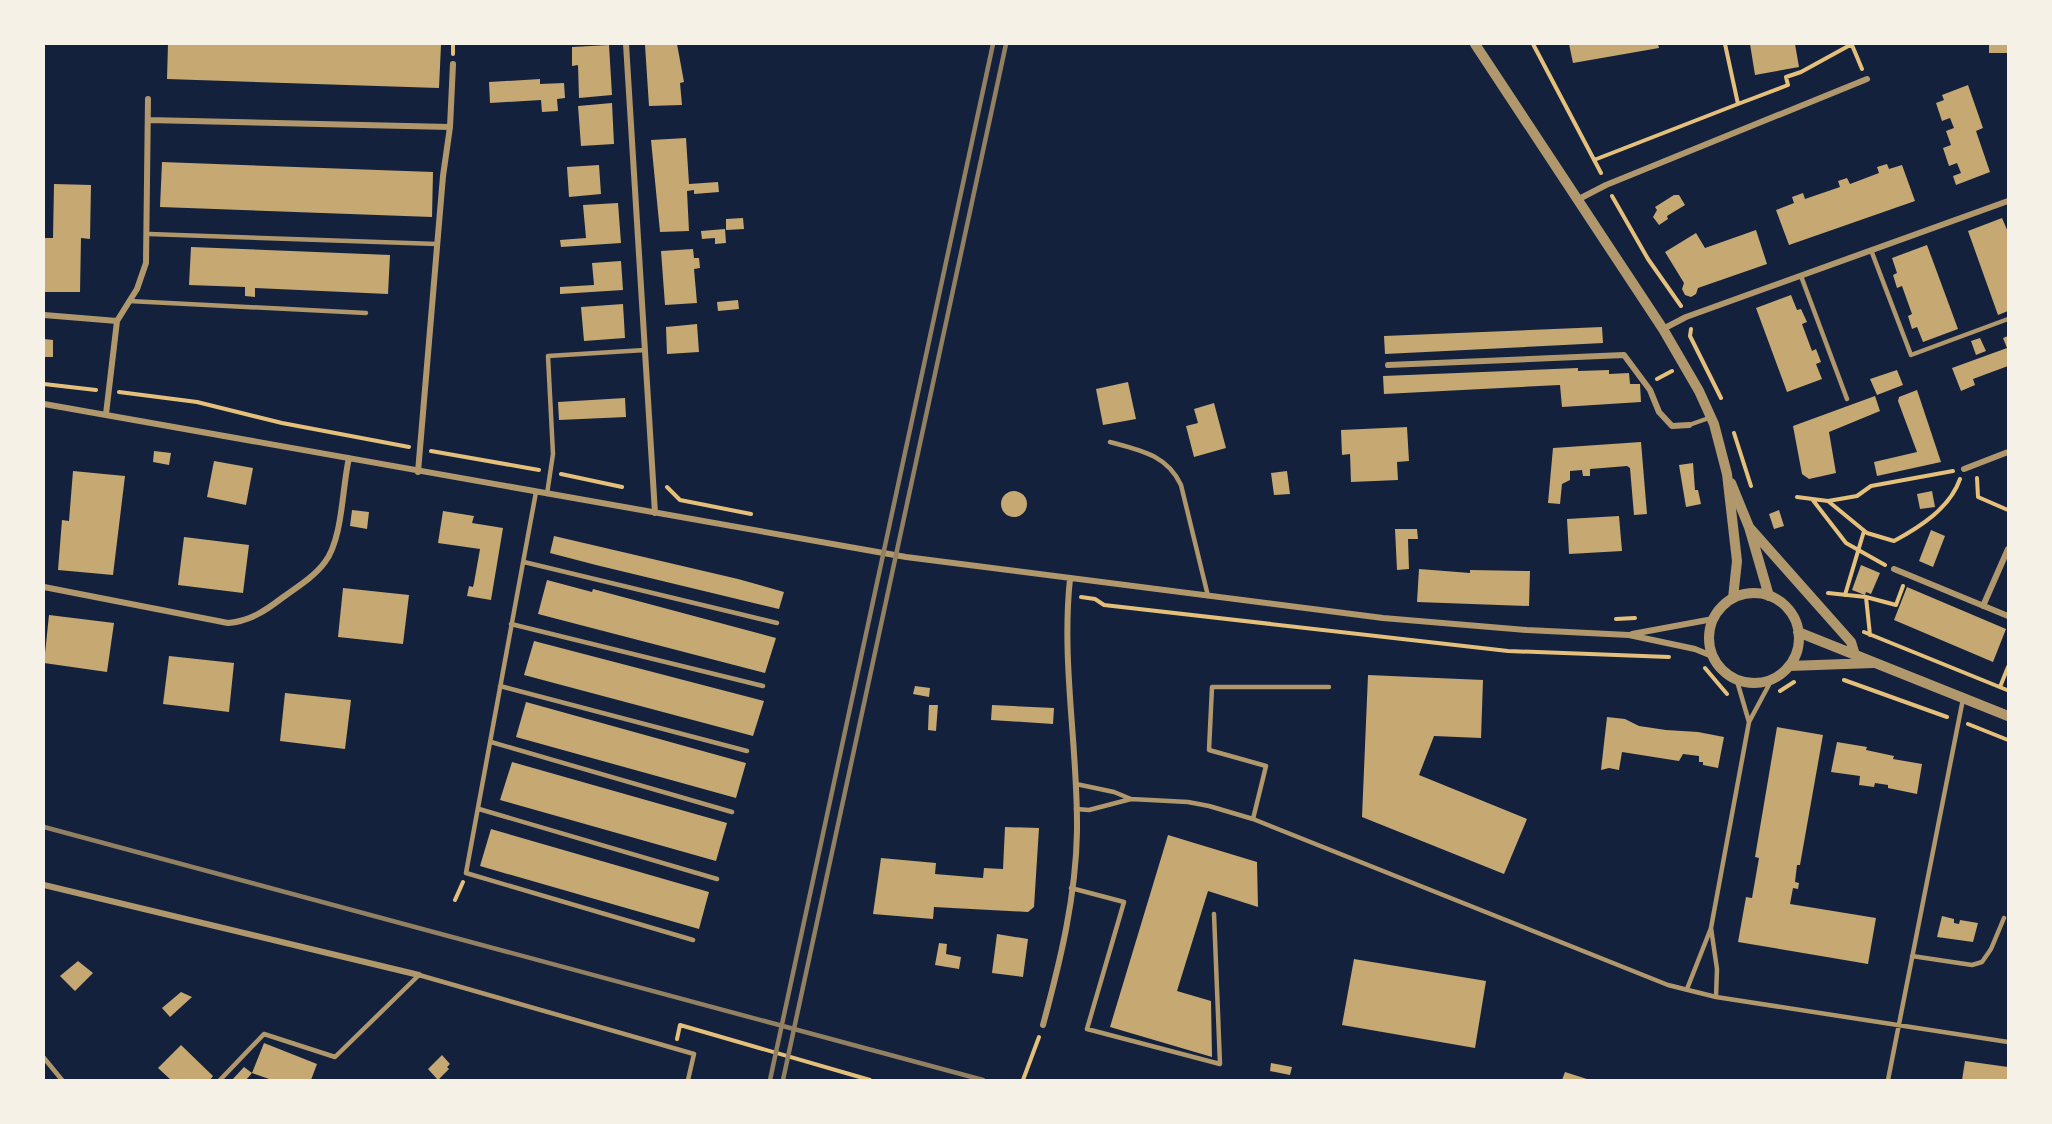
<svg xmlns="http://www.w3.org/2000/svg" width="2052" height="1124" font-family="'DM Sans',sans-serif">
<rect width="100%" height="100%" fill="#14213d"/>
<!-- building -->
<path fill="#c6a872" d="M168 44 441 45 439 88 167 79Z
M677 44 684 82 680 83 682 105 649 106 645 45Z
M1569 44H1658L1659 48 1573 63Z
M1750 44H1795L1799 67 1755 75Z
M1989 44H2008V53H1989Z
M609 45 612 95 579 98 578 65 572 66V47Z
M540 79V84L564 83 565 98 557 99 558 111 542 112 541 100 490 103 489 82Z
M1968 85 1983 128 1976 131 1990 172 1956 185 1953 176 1961 173 1957 163 1949 166 1943 148 1951 145 1946 131 1954 128 1950 118 1942 121 1936 103 1944 100 1942 95Z
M612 103 614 144 581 146 578 106Z
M686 138 689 184 718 182 719 192 694 194V190L687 191 689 231 660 232 651 140Z
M162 162 433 172 432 217 160 207Z
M1887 164 1889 169 1902 165 1915 201 1789 245 1776 210 1794 203 1792 197 1803 193 1805 199 1840 187 1838 181 1847 178 1850 184 1879 173 1877 167Z
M599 165 601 194 569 197 567 167Z
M54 184 91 185 90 239 81 238 80 292H44V238H53Z
M1674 195H1679L1685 205 1667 216 1668 219 1659 225 1653 217 1657 210 1655 207Z
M618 203 621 243 561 247 560 240 586 238 583 205Z
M743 218 744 229 726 230V219Z
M2002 218 2008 232V311L1998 315 1968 231Z
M725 229 726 243 715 244V238L702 239 701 231Z
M1756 230 1767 264 1698 288 1696 294 1691 297 1685 295 1682 289 1684 283 1665 252 1696 233 1705 248Z
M1927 245 1958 329 1923 342 1917 327 1912 329 1908 316 1912 314 1902 286 1897 288 1893 275 1897 273 1892 258Z
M191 247 390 255 388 294 255 288V297L245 296V287L189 285Z
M693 249 694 258H699L700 268 694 269 697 303 665 305 661 251Z
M621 261 623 290 560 294V287L594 285 592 263Z
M1791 295 1797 310 1801 309 1807 322 1802 324 1812 351 1816 349 1821 362 1816 364 1822 379 1787 392 1756 308Z
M738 300 739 309 718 311 717 302Z
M623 304 625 338 584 341 581 307Z
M697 324 699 352 667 354 666 327Z
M1602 327 1603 343 1385 354 1384 336Z
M2008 336V366L1973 379 1975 385 1961 391 1952 368 2007 348 2003 338Z
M1980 338 1986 351 1976 355 1971 341Z
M44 339 53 340V357H44Z
M1578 368V371L1609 370V374L1629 373 1630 384H1640L1641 402 1562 407 1560 385 1384 394 1383 376Z
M1897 370 1903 385 1877 395 1870 379Z
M1128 382 1136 419 1103 425 1096 389Z
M1917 390 1941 462 1877 476 1874 462 1917 452 1898 401 1899 397Z
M1875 396 1880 411 1829 432 1836 473 1809 479 1802 474 1793 426Z
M625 398 626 417 559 420 558 402Z
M1214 403 1226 448 1194 457 1186 426 1198 423 1194 409Z
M1407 427 1409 461 1397 462 1398 480 1351 482 1350 454 1342 455 1341 430Z
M1641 442 1647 514 1634 515 1630 468 1627 466 1590 469V476H1583L1582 470 1570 471V480L1562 484 1560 504 1548 503 1553 448Z
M154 451 171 453 169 465 153 462Z
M214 461 253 468 246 505 207 497Z
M1693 463 1695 490H1698L1701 504 1686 507 1679 465Z
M73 471 125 476 113 575 58 570 62 520 69 521Z
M1287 471 1290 494 1274 495 1271 473Z
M1932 491 1935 507 1920 509 1917 494Z
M1001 504a13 13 0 1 1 26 0a13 13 0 1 1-26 0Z
M352 510 369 512 367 529 350 526Z
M1779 510 1784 526 1774 529 1769 514Z
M443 511 474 516 472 523 503 528 491 600 467 596 469 586 473 587 474 583 480 549 438 543Z
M1619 516 1622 551 1569 554 1567 519Z
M1395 529H1417L1418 539H1408L1409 569 1397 570Z
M1931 530 1945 536 1933 567 1919 561Z
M554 536 738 579 784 592 779 609 596 565 550 553Z
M184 537 249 545 243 593 178 585Z
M1861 565 1880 573 1871 594 1866 592 1865 595 1852 590Z
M1419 569 1470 573V570L1530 571 1529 606 1417 602Z
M547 580 592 592 593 589 776 638 765 673 538 614Z
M1907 587 2006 629 1993 662 1894 620Z
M343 588 409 595 403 644 338 637Z
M49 615 114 623 107 672 44 663Z
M534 641 764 701 753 736 524 675Z
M169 656 234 663 229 712 163 704Z
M1368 675 1483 680 1481 738 1434 736 1419 775 1527 819 1504 874 1362 817Z
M915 686 930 688 929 697 913 694Z
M285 693 351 700 345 749 280 741Z
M526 702 746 763 736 798 516 737Z
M929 705H938L936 731 928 730Z
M992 705 1054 708 1053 724 991 720Z
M1607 717 1625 719 1639 726 1666 730 1698 732 1724 737 1718 768 1703 765V762H1699V756L1683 754 1679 761 1622 752 1619 770 1609 768 1601 770Z
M1777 727 1823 735 1800 865H1797L1795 882 1799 883 1798 889 1793 888 1790 904 1876 918 1868 964 1738 942 1746 897 1752 898 1759 858 1755 857Z
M1837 742 1867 747 1866 750 1894 756 1893 759 1922 764 1917 794 1888 788V785L1875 783 1874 787 1859 785 1860 776 1831 772Z
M512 762 727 823 716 861 500 800Z
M1005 827 1039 828 1034 907 1028 912 934 907 933 919 873 914 881 858 936 863 935 874 983 878 984 868 1003 869Z
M491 829 709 892 699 929 480 866Z
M1168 835 1257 862 1258 907 1208 891 1177 991 1211 1001 1212 1057 1110 1027Z
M1942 916 1954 919V923L1959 924 1960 920 1978 923 1973 942 1937 937Z
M997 934 1028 939 1023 977 992 973Z
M939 943 947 944 946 954 961 957 959 969 935 965Z
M1354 959 1486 981 1475 1048 1342 1025Z
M78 961 93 973 75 991 60 976Z
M181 992 192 997 170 1017 162 1008Z
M264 1043 317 1064 311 1080H272L252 1073Z
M181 1045 213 1076 210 1080H171L158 1068Z
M442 1055 450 1064 447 1067 449 1069 438 1080 428 1069Z
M1965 1061 2008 1067V1080H1962Z
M1271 1063 1292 1067 1290 1075 1270 1071Z
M244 1067 252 1073 246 1080H232Z
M1565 1072 1590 1080H1562Z"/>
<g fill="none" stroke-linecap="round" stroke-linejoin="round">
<!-- path -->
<path stroke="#e5c07b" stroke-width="4" d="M1533 44 1601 173
M1852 45 1862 69
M453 54V44
M1738 104 1788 85 1786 77 1801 72 1852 44
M1594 160 1738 104 1725 44
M1612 196 1648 259 1681 306
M1691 329 1690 336 1721 398
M1657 379 1672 371
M44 384 96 390
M119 392 197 402 282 423 409 447
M1734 433 1751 486
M431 451 539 470
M561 474 622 487
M1977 478 1978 497 2008 510
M667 487 680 500 751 514
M1797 497 1828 501 1857 496 1871 486 1953 471
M1812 499 1846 543 1885 565
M1828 501 1867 533 1894 541C1920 527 1950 508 1960 479
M1828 593 1866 597
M1845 595 1864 531
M1081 597 1095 599 1104 605 1508 651 1669 657
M1616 619 1635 618
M1864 632 2007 690
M1870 635 1866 597 1896 605 1903 586
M1705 668 1727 694
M1844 680 1947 717
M2000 687 2008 667
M1780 691 1794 682
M1968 724 2008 740
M455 900 463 882
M677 1039 680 1025 870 1080
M1023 1080 1039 1037"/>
<!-- service -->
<path stroke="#b1986c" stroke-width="4.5" d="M149 234 437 244
M1871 250 1911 355 2008 319
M1801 276 1847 399
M129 301 366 313
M1689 425 1709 418
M1110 442C1140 450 1167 455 1181 485L1208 596
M536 492 466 873 693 940
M547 494 553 454 548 356 645 350
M524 562 777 623
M511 624 763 686
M1737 681 1749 722 1771 681
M500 686 747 751
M491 742 732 812
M1076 784 1114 792 1131 799 1188 802 1209 806 1253 819 1668 985 1716 997 2008 1042
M479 809 717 879
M1076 809 1089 810 1131 799
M1253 819 1266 766 1209 750 1212 687H1329
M1071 888 1124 902 1087 1029 1220 1064 1214 914
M1912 956 1972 965 1982 962 1991 949 2004 918
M1687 989 1711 928
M1716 997 1717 969 1711 928 1749 722
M44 1058 62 1080
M220 1080 264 1034 335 1057 419 975 694 1054 688 1080
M1888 1080 1963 699"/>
<!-- minor -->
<path stroke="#b1986c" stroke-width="6" d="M626 44 655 513
M148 120 450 127
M1577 200 1606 185 1867 79
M44 315 117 321
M1663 329 1686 317 2008 201
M1388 365 1624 355 1650 390 1659 412 1672 426 1689 425
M44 404 906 557 1383 618 1527 630 1629 635 1695 649 1712 656
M106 414 117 321 137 289 146 263 148 99
M1964 469 2008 452
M418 472 443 176 450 127 453 64
M1894 569 2008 616
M44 587 228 623C250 621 265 611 282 598 297 587 314 577 325 562 343 538 342 487 349 458
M1983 606 2008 549
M1632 634 1713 619
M44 885 419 975
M1043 1025C1060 962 1076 897 1077 831 1078 747 1061 663 1070 579"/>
<!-- tertiary -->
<path stroke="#b1986c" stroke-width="10" d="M1475 44 1663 329 1699 391 1714 424 1727 474 1737 561 1733 598
M1731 483 1749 527 1769 596
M1749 527 1851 642 1855 655
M1709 638a45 45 0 1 1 90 0a45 45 0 1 1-90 0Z
M1798 632 2008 716
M1789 666 1873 663"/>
<!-- rail -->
<path stroke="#918062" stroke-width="4.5" d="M44 827 983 1080
M770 1080 993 44
M783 1080 1006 44"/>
</g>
<!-- border -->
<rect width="2052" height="1124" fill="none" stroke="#f6f1e7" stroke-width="90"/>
</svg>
